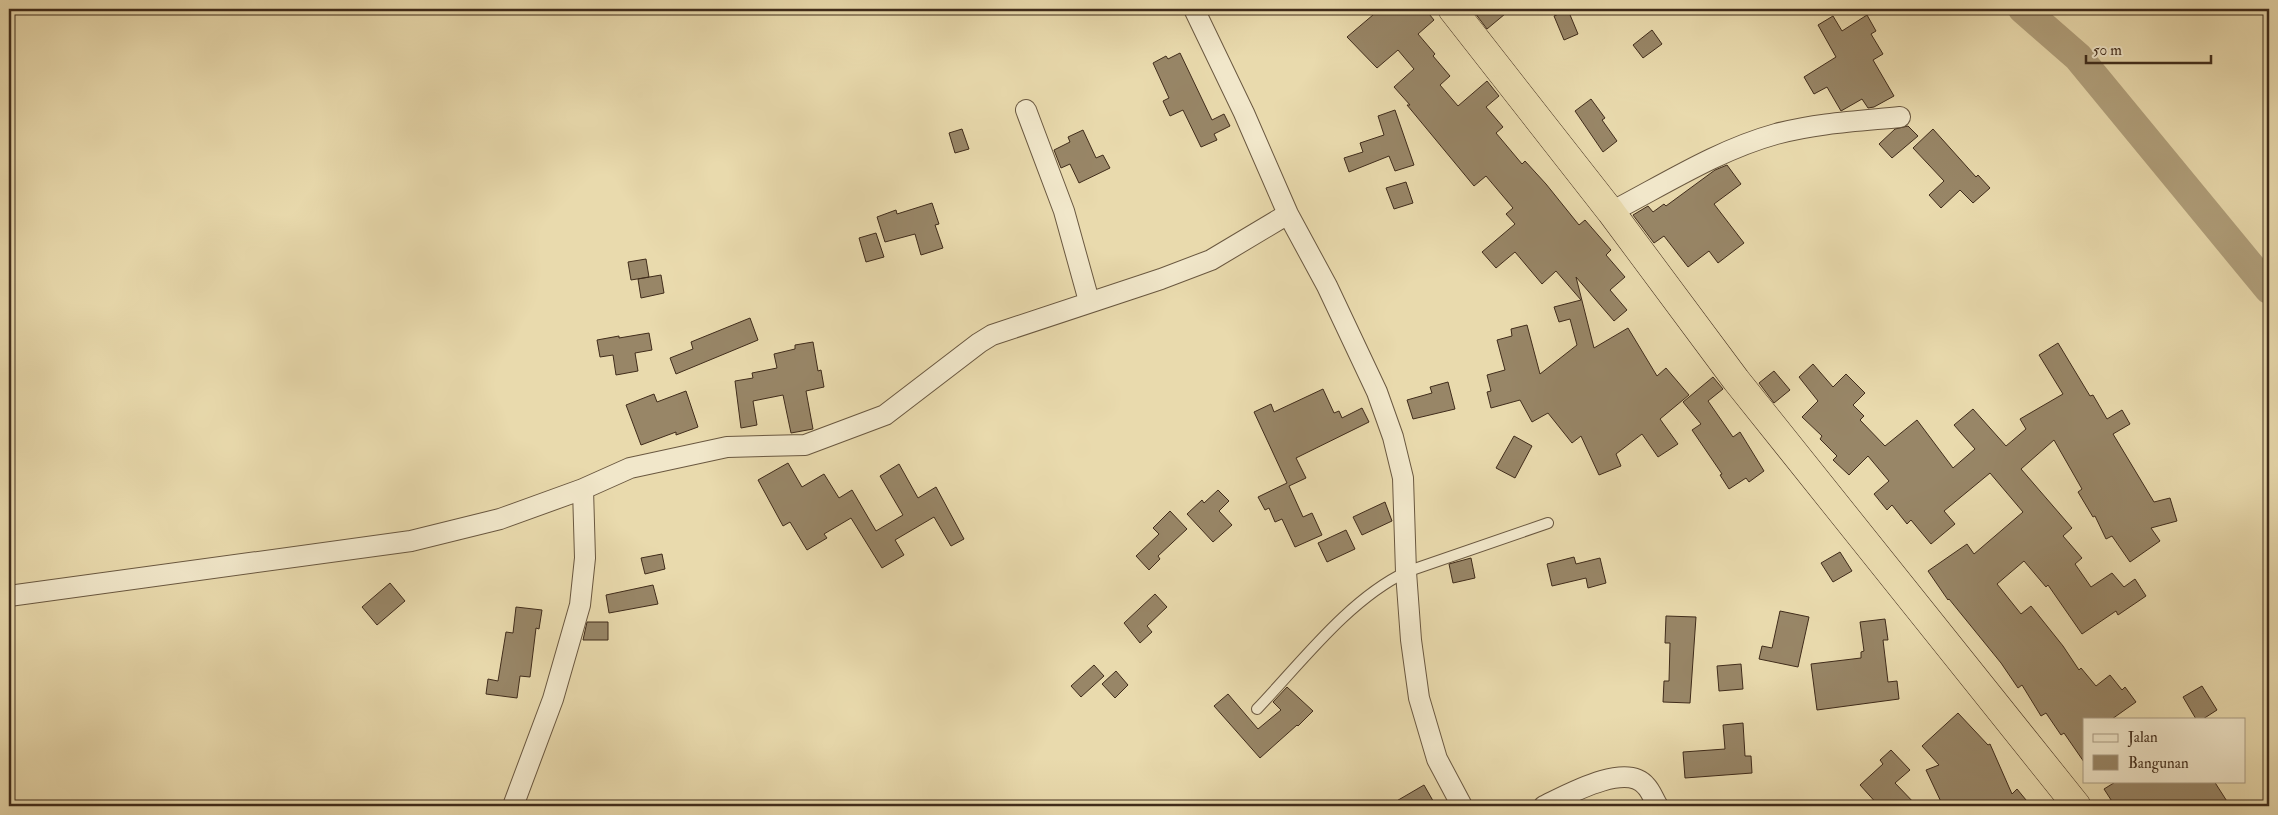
<svg xmlns="http://www.w3.org/2000/svg" width="2278" height="815" font-family="'IM FELL Double Pica',serif">
<rect width="100%" height="100%" fill="#e9daad"/>
<filter id="stains"><feTurbulence type="fractalNoise" baseFrequency=".004" numOctaves="4"/><feColorMatrix values="0 0 0 0 .2 0 0 0 0 .09 0 0 0 0 .02 0 0 0 .5 -.17"/></filter>
<radialGradient id="worn" r=".72"><stop offset=".6" stop-color="#630" stop-opacity="0"/><stop offset="1" stop-color="#630" stop-opacity=".3"/></radialGradient>
<g fill="none" stroke-linecap="round" stroke-linejoin="round">
<!-- river -->
<path stroke="#b09f7b" stroke-width="30" d="M2023 9 2078 57 2269 289"/>
</g>
<!-- building -->
<path fill="#988667" stroke="#402c1b" d="M1380 9H1425L1434 20 1418 34 1435 54 1433 56 1450 76 1440 85 1458 106 1487 81 1499 96 1486 107 1503 127 1496 133 1522 164 1525 161 1546 184 1579 225 1585 220 1611 250 1606 255 1625 277 1610 290 1627 310 1614 321 1576 277 1594 348 1628 328 1657 376 1666 368 1689 395 1660 419 1678 444 1658 457 1642 434 1616 454 1621 466 1599 475 1581 436 1572 443 1548 413 1532 422 1520 400 1491 408 1487 392 1491 391 1487 375 1505 370 1497 340 1512 336 1511 329 1527 325 1540 374 1577 345 1570 319 1559 322 1554 307 1581 300 1556 271 1542 284 1515 252 1496 268 1482 252 1515 224 1506 214 1513 208 1486 176 1474 186 1407 105H1410L1394 87 1414 69 1398 50 1377 68 1347 37Z
M1472 9H1511L1487 29Z
M1568 10 1578 34 1564 40 1554 16Z
M1867 15 1876 31 1871 34 1883 54 1873 60 1894 96 1874 107 1868 108 1862 99 1841 111 1827 87 1814 94 1804 77 1836 57 1818 25 1833 16 1842 31Z
M1652 30 1662 44 1643 58 1633 45Z
M1180 53 1212 120 1224 114 1230 126 1214 134 1217 140 1201 147 1183 110 1170 116 1163 101 1169 98 1153 63 1166 56 1168 59Z
M1591 99 1605 118 1602 120 1617 141 1603 152 1575 111Z
M1395 110 1414 165 1395 171 1389 156 1349 172 1344 158 1363 152 1360 143 1384 135 1378 116Z
M1908 126 1918 136 1892 158 1879 144 1895 129Z
M962 129 969 149 955 153 949 133Z
M1933 129 1976 177 1978 175 1990 188 1973 203 1960 190 1941 208 1929 195 1944 181 1913 148Z
M1083 130 1096 158 1103 155 1110 168 1079 183 1070 164 1061 168 1054 150 1070 142 1068 137Z
M1727 165 1741 184 1714 204 1744 243 1718 263 1709 251 1688 267 1664 236 1654 243 1633 215 1648 206 1653 212 1664 204 1666 206 1715 170Z
M1406 182 1413 203 1394 209 1386 188Z
M932 203 939 224 935 225 943 248 921 255 915 234 885 242 877 217 896 210 897 214Z
M876 233 884 257 866 262 859 238Z
M646 259 649 277 631 280 628 262Z
M661 275 664 293 641 298 638 279Z
M750 318 758 340 676 374 670 358 693 349 691 342Z
M649 333 652 350 635 353 638 371 616 375 613 355 600 357 597 340 619 336V338Z
M813 342 818 371 821 370 824 387 806 391 813 429 791 433 783 395 753 401 757 425 741 428 735 381 753 378 752 373 777 368 774 354 795 349V345Z
M2058 343 2090 396 2093 395 2107 419 2122 410 2130 424 2113 434 2154 502 2170 498 2177 521 2151 528 2160 541 2130 562 2112 536 2106 539 2095 516 2093 517 2078 492 2082 489 2054 440 2021 469 2072 528 2063 536 2082 558 2075 564 2091 587 2112 573 2124 587 2135 579 2146 596 2118 615 2116 611 2082 634 2048 585 2046 587 2024 561 1997 584 2021 614 2031 606 2063 646 2079 670 2081 668 2096 686 2110 675 2122 690 2125 687 2136 702 2112 719H2084V762L2064 733 2061 735 2046 713 2041 716 2022 685 2018 688 2001 663 1949 599 1948 600 1928 571 1967 544 1974 554 2023 512 1990 473 1944 511 1955 524 1931 544 1911 520 1907 524 1892 505 1887 510 1874 494 1889 481 1868 456 1849 475 1833 460 1837 456 1820 439 1822 436 1802 417 1818 401 1799 377 1813 364 1833 387 1846 374 1865 393 1853 405 1864 416 1860 420 1885 446 1917 420 1953 468 1975 449 1954 425 1973 409 2006 446 2026 429 2020 419 2063 394 2039 355Z
M1774 371 1790 390 1774 403 1759 383Z
M1713 377 1723 389 1708 401 1733 437 1740 432 1764 471 1749 482 1746 478 1729 489 1720 475 1722 474 1692 430 1701 424 1683 402Z
M1448 382 1455 409 1413 419 1407 400 1432 393 1430 387Z
M1323 389 1334 413 1339 411 1342 418 1362 408 1369 422 1296 458 1306 478 1289 486 1303 517 1312 513 1322 535 1295 547 1282 519 1275 522 1269 508 1265 510 1258 497 1287 483 1254 412 1271 404 1274 412Z
M686 391 698 427 676 435V432L641 445 626 405 654 394 657 402Z
M1514 436 1532 446 1515 478 1496 468Z
M788 463 802 487 824 474 839 498 852 490 876 531 903 515 880 476 899 464 918 498 936 487 964 539 951 546 934 517 895 540 904 555 882 568 851 518 824 534 827 538 807 550 790 522 783 526 758 480Z
M1218 490 1229 501 1219 511 1232 525 1213 542 1187 514 1202 500 1204 503Z
M1385 502 1392 521 1362 535 1353 517Z
M1170 511 1187 529 1158 556 1160 559 1149 570 1136 556 1159 534 1153 528Z
M1346 530 1355 549 1327 562 1318 543Z
M1840 552 1852 571 1833 582 1821 563Z
M662 554 665 569 645 574 641 558Z
M1574 557 1576 564 1600 558 1606 583 1588 588 1586 578 1552 586 1547 564Z
M1471 558 1475 578 1453 583 1449 564Z
M390 583 405 601 377 625 362 607Z
M653 585 658 604 609 613 606 595Z
M1155 594 1167 607 1147 626 1152 632 1140 643 1124 623Z
M516 607 542 610 539 629 536 628 530 677 520 676 517 698 486 694 488 679 498 681 506 632 513 633Z
M1780 611 1809 617 1798 667 1759 659 1762 646 1772 648Z
M1666 616 1696 617 1690 703 1663 702 1664 681H1669L1670 643H1665Z
M1885 619 1888 640H1883L1888 682 1897 681 1899 699 1817 710 1811 664 1861 658V652L1864 651 1860 622Z
M587 622H608V640H583Z
M1741 664 1743 689 1719 691 1717 666Z
M1094 665 1104 676 1081 697 1071 686Z
M1116 671 1128 685 1115 698 1102 684Z
M2202 686 2217 710 2203 719H2196L2183 697Z
M1287 687 1313 711 1298 726 1297 725 1260 758 1214 706 1228 694 1258 729 1281 710 1273 702Z
M1958 713 1988 745 1990 744 2012 794 2017 789 2031 806H1943L1926 770 1939 765 1922 746Z
M1743 723 1745 756H1751L1752 773 1685 778 1683 752 1725 749 1723 725Z
M1891 750 1910 770 1895 783 1917 806H1879L1860 785 1883 764 1880 760Z
M2117 781H2214L2230 806H2115L2104 789Z
M1424 785 1436 806H1388Z"/>
<g fill="none" stroke-linecap="round" stroke-linejoin="round">
<defs>
<path id="service" d="M1257 709C1301 663 1348 600 1406 572L1548 523"/>
<path id="minor" d="M1194 9 1244 113 1288 214 1327 286 1377 392 1393 437 1403 478 1406 572 1411 640 1419 698 1437 759 1462 806
M1026 110 1064 211 1089 301
M1611 212C1665 184 1718 150 1776 134 1817 123 1859 121 1900 117
M9 596 411 541 500 519 583 489 630 468 727 447 805 445 885 415 979 343 992 335 1161 279 1211 260 1288 214
M513 806 553 699 580 605 585 558 583 489
M1544 806C1565 796 1626 761 1646 786 1651 791 1654 800 1658 806"/>
<path id="trunk" d="M1452 9 1611 212 1736 380 2077 806"/>
</defs>
<!-- service casing -->
<use href="#service" stroke="#6a5840" stroke-width="12"/>
<!-- minor casing -->
<use href="#minor" stroke="#6a5840" stroke-width="22"/>
<!-- trunk casing -->
<use href="#trunk" stroke="#402c1b" stroke-width="29"/>
<!-- service -->
<use href="#service" stroke="#f1e7ca" stroke-width="10"/>
<!-- minor -->
<use href="#minor" stroke="#f1e7ca" stroke-width="20"/>
<!-- trunk -->
<use href="#trunk" stroke="#e9daad" stroke-width="28"/>
</g>
<!-- margin -->
<rect width="2278" height="815" fill="none" stroke="#e9daad" stroke-width="30"/>
<rect x="10" y="10" width="2258" height="795" fill="none" stroke="#402c1b" stroke-width="2.5"/>
<rect x="15" y="15" width="2248" height="785" fill="none" stroke="#402c1b"/>
<!-- legend -->
<rect x="2083" y="718" width="162" height="65" fill="#f1e7ca" stroke="#aa9c84"/>
<rect x="2093" y="734" width="25" height="8" fill="#f1e7ca" stroke="#aa9c84"/>
<text x="2128" y="742" font-size="15" fill="#402c1b">Jalan</text>
<rect x="2093" y="755" width="25" height="15" fill="#988667" stroke="#aa9c84"/>
<text x="2128" y="768" font-size="15" fill="#402c1b">Bangunan</text>
<!-- scale -->
<path d="M2086 55v8h125v-8" fill="none" stroke="#402c1b" stroke-width="2.5"/>
<text x="2093" y="55" font-size="15" fill="#402c1b" stroke="#f1e7ca" stroke-width="4" paint-order="stroke">50 m</text>
<rect width="100%" height="100%" filter="url(#stains)"/>
<rect width="100%" height="100%" fill="url(#worn)"/>
</svg>
